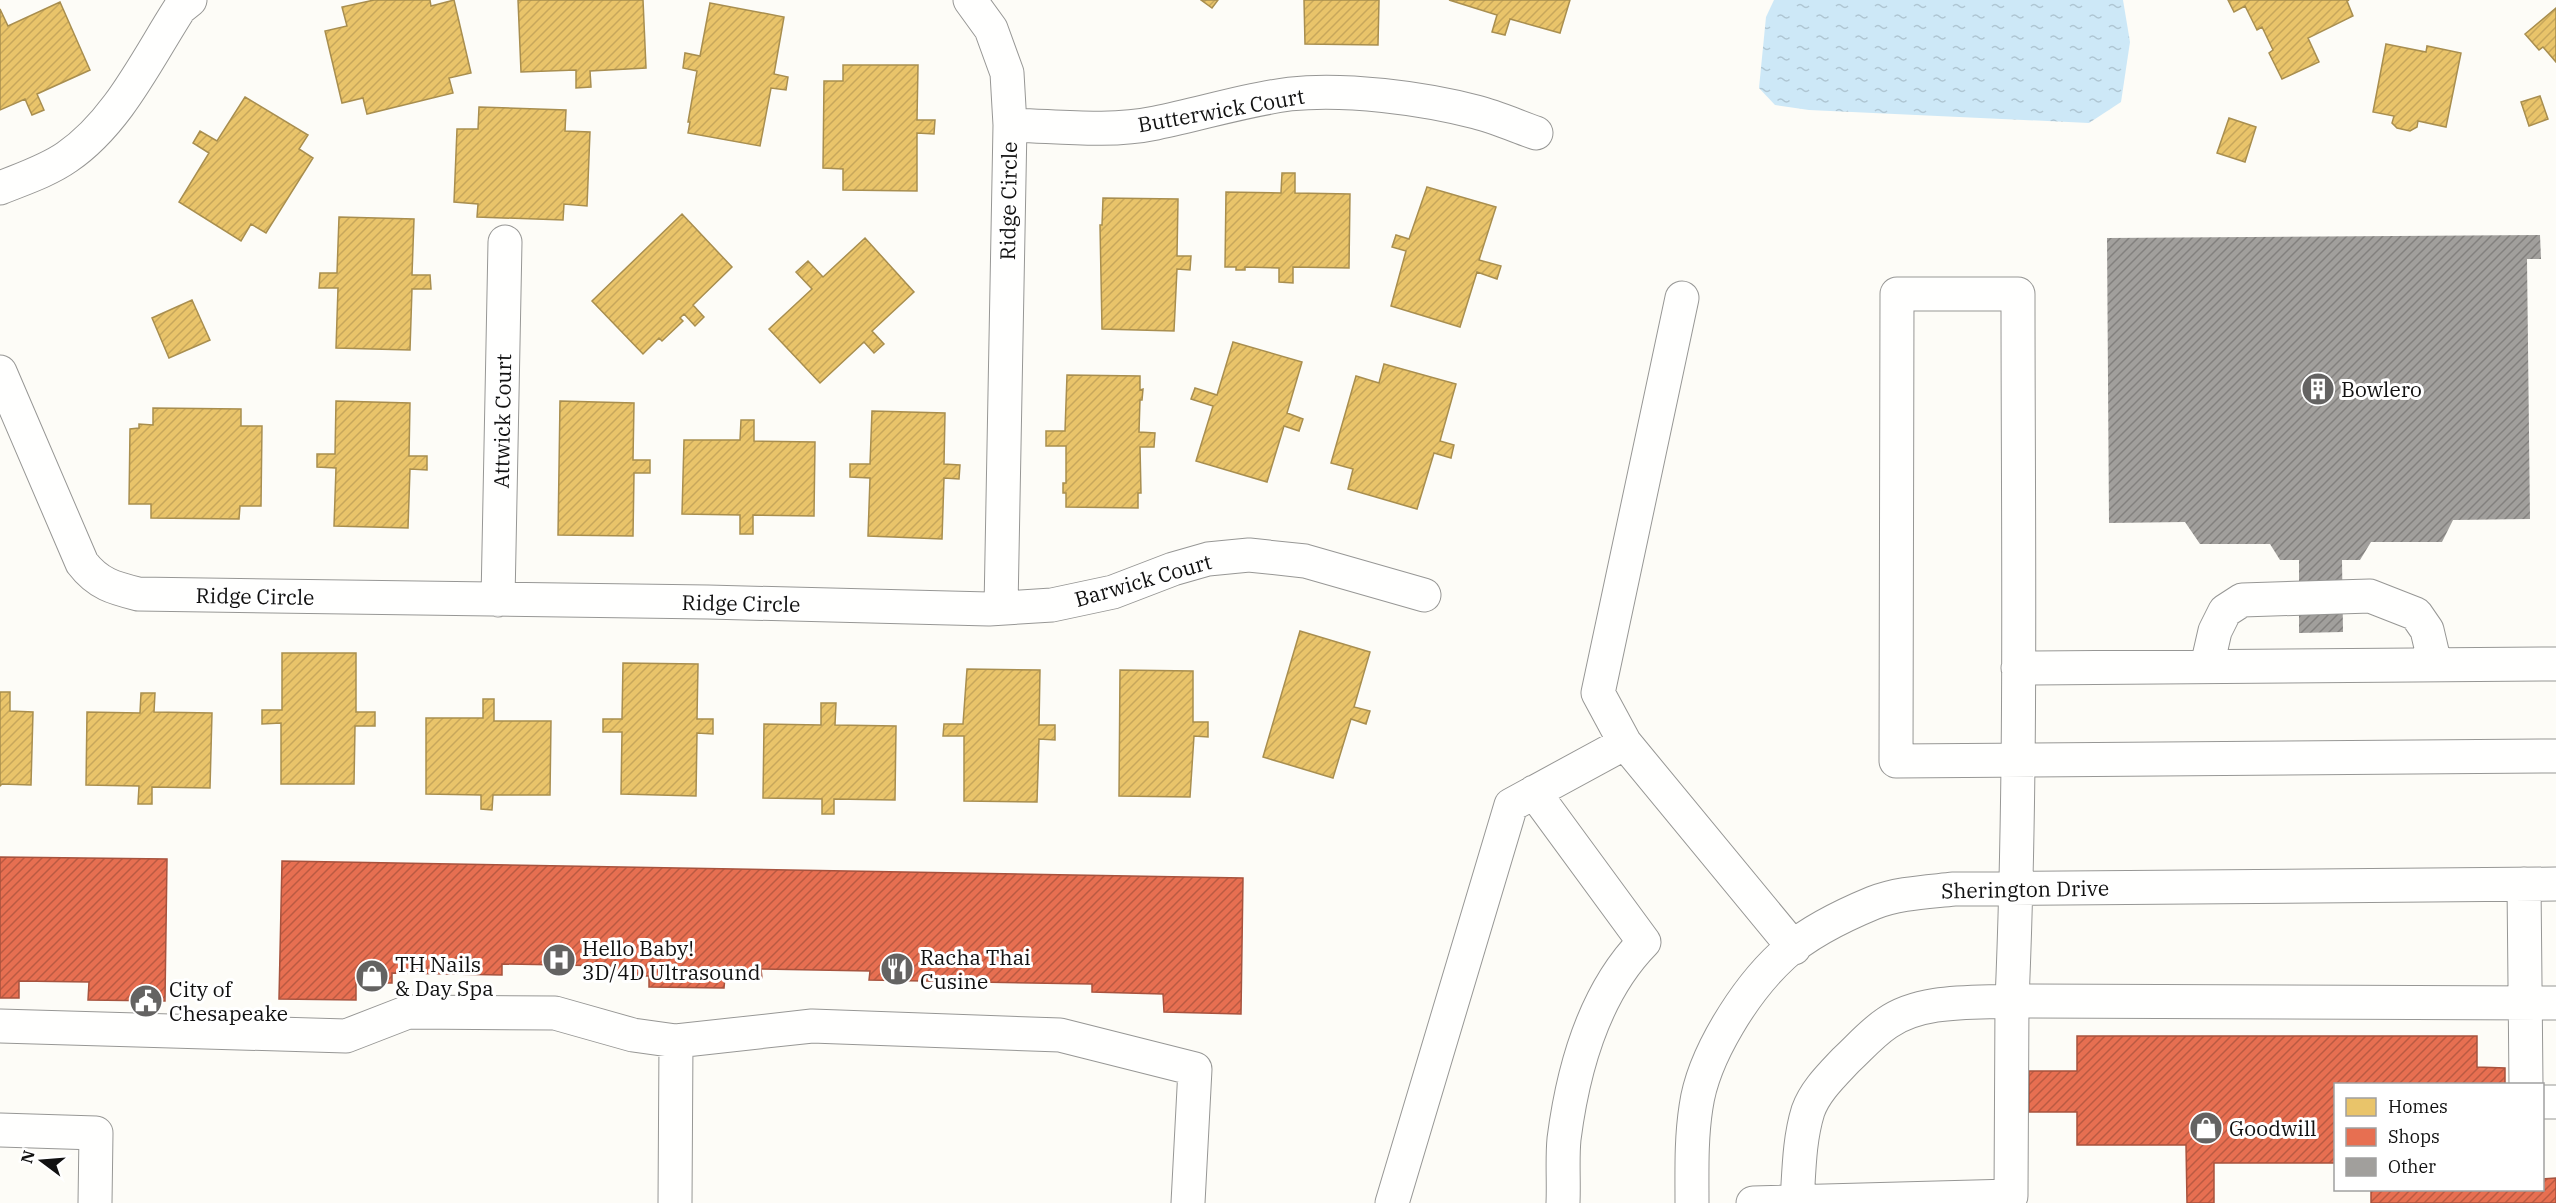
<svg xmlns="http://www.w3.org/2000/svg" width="2556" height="1203" font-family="'IBM Plex Serif',serif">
<defs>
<pattern id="water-ripples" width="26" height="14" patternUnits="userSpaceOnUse" patternTransform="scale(1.5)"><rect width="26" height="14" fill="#cde8f7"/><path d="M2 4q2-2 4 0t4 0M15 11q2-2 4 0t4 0" fill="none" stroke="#afc6d3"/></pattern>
<pattern id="homes-hatch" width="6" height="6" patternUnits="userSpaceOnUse" patternTransform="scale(1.5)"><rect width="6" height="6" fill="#e9c46a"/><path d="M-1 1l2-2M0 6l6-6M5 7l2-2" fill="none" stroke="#c7a75b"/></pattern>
<pattern id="shops-hatch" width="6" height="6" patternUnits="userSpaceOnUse" patternTransform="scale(1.5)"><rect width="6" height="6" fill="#e76f51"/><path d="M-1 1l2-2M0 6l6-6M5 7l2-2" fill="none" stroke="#ba5a42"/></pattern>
<pattern id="building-hatch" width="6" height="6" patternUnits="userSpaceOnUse" patternTransform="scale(1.5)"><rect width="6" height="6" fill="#a19f9c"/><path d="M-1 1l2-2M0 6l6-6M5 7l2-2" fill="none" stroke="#82807e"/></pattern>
</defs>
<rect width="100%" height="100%" fill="#fdfcf7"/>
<!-- water -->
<path fill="url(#water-ripples)" d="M1774 0H2123L2130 42 2121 102 2089 123 1809 110 1775 105 1759 88 1766 17Z"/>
<!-- homes -->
<path fill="url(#homes-hatch)" stroke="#a88e4f" stroke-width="1.5" d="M374 0H430L431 6 454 0 471 73 449 78 453 93 367 114 363 98 342 103 325 31 347 26 342 7Z
M518 0H643L646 68 590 71 591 87 576 88V70L521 72Z
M1201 0H1218L1212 8Z
M1304 0H1379L1378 45 1305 44Z
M1449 0H1570L1560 33 1510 19 1505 35 1492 32 1497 15Z
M2228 0H2349L2347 1 2353 16 2308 38 2319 62 2282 79 2269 53 2273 50 2262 27 2257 30 2245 6 2234 12Z
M60 2 90 70 37 94 44 110 32 115 25 99 0 110V9L8 26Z
M710 3 784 17 774 74 788 77 786 90 771 88 760 146 688 133 690 122H688L697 71 683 68 685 53 700 56Z
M2556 8V62L2543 47 2539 50 2525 34Z
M2386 44 2426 52 2427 46 2461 53 2446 127 2418 121 2417 127 2410 131 2397 128 2392 123 2394 116 2373 112Z
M843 65H918L917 120H935L934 134 917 133V191L843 190V169L823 168 824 81H843Z
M2540 96 2548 119 2529 126 2521 102Z
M245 97 308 135 299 149 313 158 266 233 251 224 241 241 179 202 209 153 193 143 200 131 217 141Z
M479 107 566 110 565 131 590 132 587 206 564 204 563 220 477 217 478 204 454 202 457 129H478Z
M2229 118 2256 127 2245 162 2217 153Z
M1282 173H1295V193L1350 194 1349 268 1293 267V283L1279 282V268L1245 267V270H1236V267H1225L1226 192 1281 193Z
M1427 187 1496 207 1479 260 1501 266 1497 279 1477 272 1460 327 1391 306 1406 251 1392 247 1396 235 1409 239Z
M1103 198 1178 199 1177 256H1191L1190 270 1177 269 1174 331 1102 329 1100 225H1102Z
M682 214 732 267 693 305 704 317 695 326 684 314 680 318 683 321 662 341 659 338 643 354 592 301Z
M339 217 414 219 412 275H430L431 289H412L410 350 336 348 338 288H319L320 273H337Z
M865 238 914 292 872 331 884 344 874 353 864 342 820 383 769 329 812 289 796 272 808 261 823 277Z
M192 300 210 340 169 358 152 318Z
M1233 342 1302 362 1287 413 1303 419 1299 431 1284 426 1267 482 1196 461 1213 406 1191 399 1195 388 1217 395Z
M1384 364 1456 384 1440 441 1454 445 1451 458 1434 453 1417 509 1348 489 1353 469 1331 463 1356 376 1379 383Z
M1067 375 1140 376V390L1143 389 1142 400H1140L1139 432 1155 433 1154 447H1140L1141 493H1138V508L1066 507V493H1063V483H1066V446H1046V431H1065Z
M336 401 410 403 409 456H427V470L410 469 408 528 334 526 336 468 317 467V454H335Z
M560 401 634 403 633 460H650V473H634L633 536 558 535Z
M153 408 241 409V426H262L261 506H240L239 519 151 518V504H129L130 429 139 428V424L153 425Z
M872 411 945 413 944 464 960 465 959 479 944 478 942 539 868 536 870 478 850 477V464H870Z
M741 420H754V441L815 442 814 516 753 515V534H740V515L682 514 684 440H740Z
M1300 631 1370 652 1354 707 1370 711 1366 724 1351 719 1333 778 1263 757Z
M282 653H356V712H375V726H355L354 784H281V723L262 724V710H282Z
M623 663 698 664 697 719H713V734L697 733 696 796 621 794 622 732H603V719H622Z
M967 669 1040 670 1039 725H1055V740L1039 739 1037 802 964 801V736H943L944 724H963Z
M1120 670 1193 671V722H1208V737L1194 736 1190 797 1119 796Z
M0 692H10V711L33 712 31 785 2 784 0 786Z
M141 693H155L154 712 212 713 210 788 152 787V804H138L139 786 86 785 87 712 140 713Z
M483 699H494V721H551L550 795H493L492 810 481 809V795L426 794V718H483Z
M821 703H836L835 725 896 726 895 800 834 799V814H822V799L763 798 764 724 821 725Z"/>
<!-- shops -->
<path fill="url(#shops-hatch)" stroke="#a7533e" stroke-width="1.5" d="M0 857 167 859 165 1001 88 1000 89 982 19 981V998H0Z
M282 861 1243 878 1241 1014 1164 1012 1163 994 1092 992V984L869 980 870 971 761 969 762 978 725 977 724 988 649 987V976H613V966L502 964V975L392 973V983H356V1000L279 999Z
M2077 1036H2477V1067L2505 1068V1084H2336V1163H2214V1203H2187L2186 1145H2077V1112H2029V1071H2077Z
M2556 1178V1203H2371V1190H2542V1179Z"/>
<!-- building -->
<path fill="url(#building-hatch)" d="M2540 235 2541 259H2527L2530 519 2453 520 2442 542H2371L2360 560H2342L2343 632 2299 633V560H2280L2270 544H2200L2185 522 2109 523 2107 238Z"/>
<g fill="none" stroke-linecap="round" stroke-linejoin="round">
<defs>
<path id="minor" d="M970 0 991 29 1007 73 1010 125 1001 608
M1010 125C1057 126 1108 133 1156 123 1201 114 1244 100 1290 94 1345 88 1422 98 1476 112 1496 117 1516 126 1536 133
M0 188C22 179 47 171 67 157 118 122 147 59 180 8L190 0
M1682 298 1598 693 1625 743 1794 948
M0 372 82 563C98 584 114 588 138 594L708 602 989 609 1052 605 1113 592 1173 569 1208 559 1249 555 1305 561 1424 595
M498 600 505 242
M2207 666 2215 631 2225 611 2242 600 2370 596 2416 614 2427 630 2435 664
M2018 668 2556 664
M1534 792 1644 942C1594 993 1573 1069 1564 1139 1562 1160 1564 1182 1563 1203
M2524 884 2526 1084
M0 1026 346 1036 408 1012 555 1013 633 1035 676 1041 812 1026 1060 1035 1195 1069 1188 1203
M2542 1102H2556
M0 1130 96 1133 95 1203
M1797 1202C1799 1172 1799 1140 1808 1111 1815 1091 1832 1075 1846 1060 1859 1048 1872 1033 1887 1023 1921 999 1972 1003 2012 1001 2022 766 2018 530 2018 294H1897L1896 761 2556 756
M675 1203 676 1041
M1392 1203 1511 805 1625 743
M1692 1203C1692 1171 1691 1139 1696 1107 1703 1056 1745 990 1783 955 1806 934 1844 915 1873 903 1898 893 1927 892 1954 889L2556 884
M1753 1203 2011 1196 2012 1001 2556 1003"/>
</defs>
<!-- minor casing -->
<use href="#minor" stroke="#979795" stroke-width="35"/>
<!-- minor -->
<use href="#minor" stroke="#fffffe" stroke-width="33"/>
</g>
<!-- icons -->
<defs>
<symbol id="building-disc" viewBox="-11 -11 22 22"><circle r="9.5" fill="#646362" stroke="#fff"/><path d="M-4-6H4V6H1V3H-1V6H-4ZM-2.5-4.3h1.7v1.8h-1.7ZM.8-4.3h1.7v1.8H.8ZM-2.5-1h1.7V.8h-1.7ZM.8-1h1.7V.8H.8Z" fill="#fff"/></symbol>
<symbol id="hospital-disc" viewBox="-11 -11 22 22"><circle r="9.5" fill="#646362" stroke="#fff"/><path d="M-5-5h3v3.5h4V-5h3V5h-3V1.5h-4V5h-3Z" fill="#fff"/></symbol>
<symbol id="restaurant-disc" viewBox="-11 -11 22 22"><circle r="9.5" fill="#646362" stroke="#fff"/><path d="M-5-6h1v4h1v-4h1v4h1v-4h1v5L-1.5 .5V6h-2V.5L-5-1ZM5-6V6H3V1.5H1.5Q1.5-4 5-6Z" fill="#fff"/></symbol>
<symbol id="shop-disc" viewBox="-11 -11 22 22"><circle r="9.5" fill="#646362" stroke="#fff"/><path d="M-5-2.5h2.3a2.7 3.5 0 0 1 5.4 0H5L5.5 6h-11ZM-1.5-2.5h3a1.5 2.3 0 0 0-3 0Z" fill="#fff"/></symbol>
<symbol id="civic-disc" viewBox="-11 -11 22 22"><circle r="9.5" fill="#646362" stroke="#fff"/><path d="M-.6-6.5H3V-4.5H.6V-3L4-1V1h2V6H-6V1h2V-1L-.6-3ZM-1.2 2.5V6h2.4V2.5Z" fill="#fff"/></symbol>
</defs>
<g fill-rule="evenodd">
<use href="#building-disc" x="2299" y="370" width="38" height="38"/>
<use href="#hospital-disc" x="540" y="941" width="38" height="38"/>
<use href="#restaurant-disc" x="878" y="950" width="38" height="38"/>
<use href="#shop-disc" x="353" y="957" width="38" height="38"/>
<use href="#civic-disc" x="127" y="982" width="38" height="38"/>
<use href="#shop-disc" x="2187" y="1109" width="38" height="38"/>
</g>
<g text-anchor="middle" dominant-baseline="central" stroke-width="6" stroke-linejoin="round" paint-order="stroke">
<!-- street labels -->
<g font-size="21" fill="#111" stroke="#fff">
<text transform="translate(1221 110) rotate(-10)">Butterwick Court</text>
<text transform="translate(1008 201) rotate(-89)">Ridge Circle</text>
<text transform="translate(502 421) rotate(-89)">Attwick Court</text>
<text transform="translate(1143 580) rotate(-16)">Barwick Court</text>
<text transform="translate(255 596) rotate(1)">Ridge Circle</text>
<text transform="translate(741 603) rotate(1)">Ridge Circle</text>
<text transform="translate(2025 889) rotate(-1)">Sherington Drive</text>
</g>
<!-- poi labels -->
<g font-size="21" fill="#111" stroke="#fff" text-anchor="start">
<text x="2341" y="389">Bowlero</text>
<text x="582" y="948">Hello Baby!<tspan x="582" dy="24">3D/4D Ultrasound</tspan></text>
<text x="920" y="957">Racha Thai<tspan x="920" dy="24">Cusine</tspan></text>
<text x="395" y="964">TH Nails<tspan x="395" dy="24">&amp; Day Spa</tspan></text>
<text x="169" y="989">City of<tspan x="169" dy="24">Chesapeake</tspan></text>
<text x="2229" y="1128">Goodwill</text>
</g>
</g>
<!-- legend -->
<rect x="2334" y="1083" width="210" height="108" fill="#ffffff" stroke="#a0a0a0" stroke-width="1.5"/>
<rect x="2346" y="1098" width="30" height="18" fill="#e9c46a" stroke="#a0a0a0" stroke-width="1.5"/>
<text x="2388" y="1113" font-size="18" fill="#111111">Homes</text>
<rect x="2346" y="1128" width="30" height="18" fill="#e76f51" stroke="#a0a0a0" stroke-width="1.5"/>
<text x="2388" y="1143" font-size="18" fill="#111111">Shops</text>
<rect x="2346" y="1158" width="30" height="18" fill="#a19f9c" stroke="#a0a0a0" stroke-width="1.5"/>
<text x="2388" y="1173" font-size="18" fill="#111111">Other</text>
<!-- north arrow -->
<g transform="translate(42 1161) rotate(286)" stroke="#ffffff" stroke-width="4.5" paint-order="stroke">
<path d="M0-4.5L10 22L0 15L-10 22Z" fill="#111111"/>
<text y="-9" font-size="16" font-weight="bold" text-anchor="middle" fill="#111111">N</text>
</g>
</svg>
